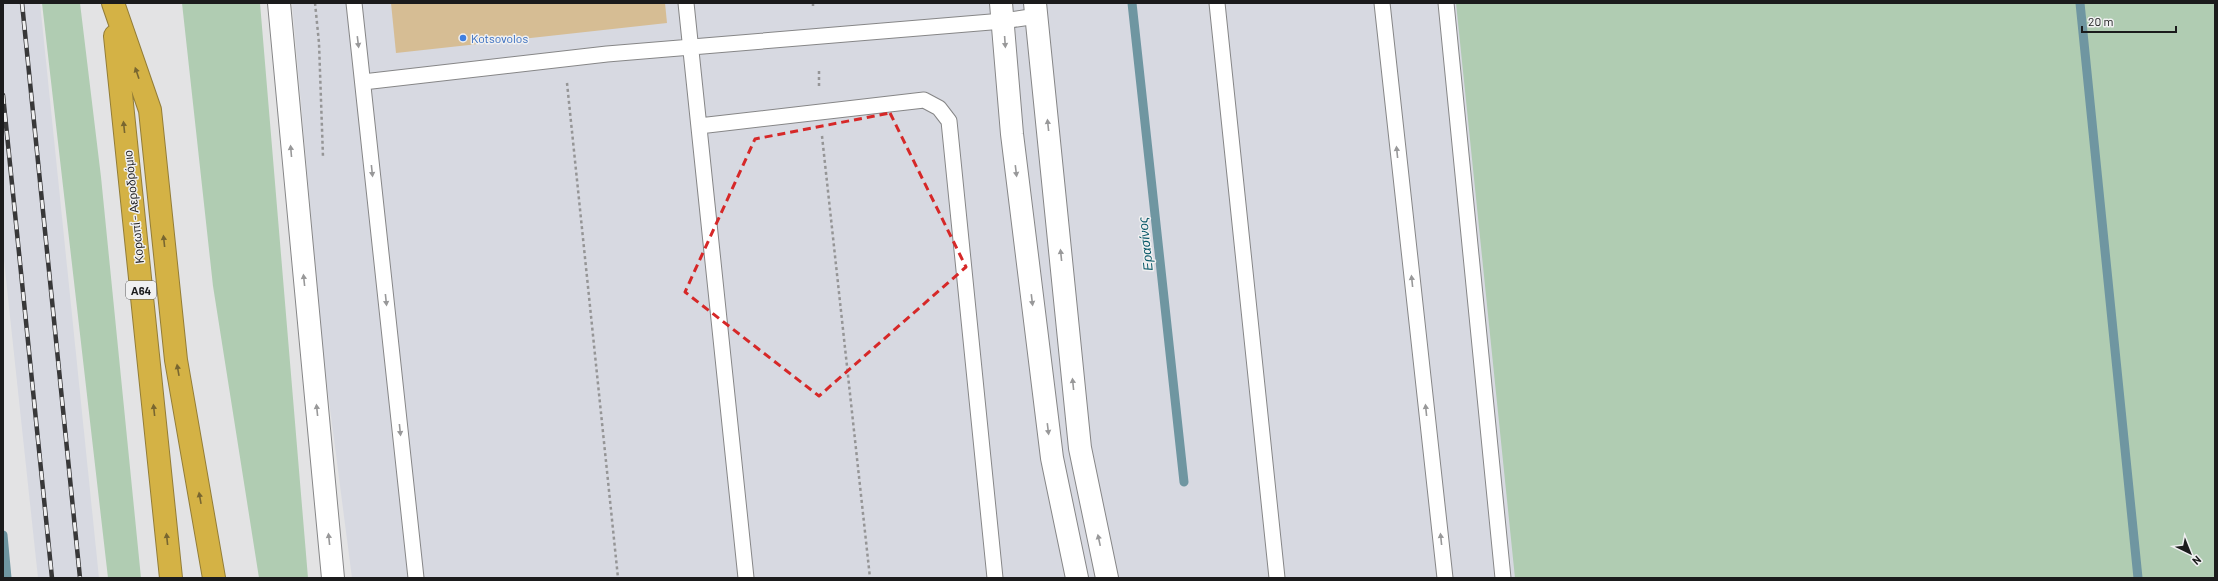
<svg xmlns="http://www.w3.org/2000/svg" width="2218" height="581" font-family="Barlow,sans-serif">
<rect width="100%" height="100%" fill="#e3e3e4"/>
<!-- built -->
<path fill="#d7d9e1" d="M3 3H40L99 578H38L3 251Z
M292 3H2215V578H352L324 362Z"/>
<!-- green -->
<path fill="#b0ccb2" d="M42 3H80L101 177 141 578H108Z
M182 3H260L308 578H259L213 286Z
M1456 3H2215V578H1515Z"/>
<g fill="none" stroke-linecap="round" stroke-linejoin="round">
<!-- stream -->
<path stroke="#6f96a1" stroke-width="9" d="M1132 3 1184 482
M2080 3 2138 578
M3 535 7 578"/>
</g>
<!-- building -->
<path fill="#d6bd94" d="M391 3H665L667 23 396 53Z"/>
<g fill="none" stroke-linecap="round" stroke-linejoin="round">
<defs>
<path id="lane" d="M354 3 416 578
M686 3 746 578
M1217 3 1277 578
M1382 3 1445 578
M1446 3 1503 578
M363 82 607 54 1003 21 1037 16
M699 126 924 100 939 108 949 121 995 578"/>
<path id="street" d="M279 3 333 578
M1001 3 1012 134 1052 458 1077 578
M1035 3 1080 448 1107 578"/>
<path id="highway" d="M113 3 150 110 176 360 214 578
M115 36 171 578"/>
</defs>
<!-- lane casing -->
<use href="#lane" stroke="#868687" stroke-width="17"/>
<!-- street casing -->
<use href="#street" stroke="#868687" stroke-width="24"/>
<!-- highway casing -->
<use href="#highway" stroke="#937d37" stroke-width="24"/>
<!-- path -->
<path stroke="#959596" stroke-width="2.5" stroke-dasharray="3 3" stroke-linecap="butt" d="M315 3 319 43 323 157
M813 3V7
M819 71V89
M567 83 618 578
M822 136 870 578"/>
<!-- lane -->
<use href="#lane" stroke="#fff" stroke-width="15"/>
<!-- street -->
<use href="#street" stroke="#fff" stroke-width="22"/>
<!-- highway -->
<use href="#highway" stroke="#d4b245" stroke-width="22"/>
<defs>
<path id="rail" d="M22 3 80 578
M3 95 52 578"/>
</defs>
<!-- rail casing -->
<use href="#rail" stroke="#383839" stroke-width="4.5"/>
<!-- rail -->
<use href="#rail" stroke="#f0f0f1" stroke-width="3" stroke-dasharray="9" stroke-linecap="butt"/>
</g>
<!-- one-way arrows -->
<defs><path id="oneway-solid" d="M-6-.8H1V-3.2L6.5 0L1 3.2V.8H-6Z"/></defs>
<g fill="#989899">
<use href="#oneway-solid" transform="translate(358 42) rotate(83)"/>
<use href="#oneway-solid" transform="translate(1005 42) rotate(86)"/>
<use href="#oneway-solid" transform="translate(1048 125) rotate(-96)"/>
<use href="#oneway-solid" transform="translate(291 151) rotate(-95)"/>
<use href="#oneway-solid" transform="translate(1397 152) rotate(-96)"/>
<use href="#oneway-solid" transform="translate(372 171) rotate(84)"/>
<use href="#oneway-solid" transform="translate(1016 171) rotate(83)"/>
<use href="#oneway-solid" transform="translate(1061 255) rotate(-96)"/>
<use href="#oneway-solid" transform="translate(304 280) rotate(-96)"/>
<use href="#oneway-solid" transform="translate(1412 281) rotate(-96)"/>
<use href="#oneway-solid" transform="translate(386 300) rotate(84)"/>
<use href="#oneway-solid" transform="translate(1032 300) rotate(83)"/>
<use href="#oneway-solid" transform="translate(1073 384) rotate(-96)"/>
<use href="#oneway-solid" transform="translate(317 410) rotate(-96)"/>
<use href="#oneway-solid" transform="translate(1426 410) rotate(-96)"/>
<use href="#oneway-solid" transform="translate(1048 429) rotate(83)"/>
<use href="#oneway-solid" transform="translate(400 430) rotate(84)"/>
<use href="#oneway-solid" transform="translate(329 539) rotate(-96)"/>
<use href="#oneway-solid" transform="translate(1441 539) rotate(-96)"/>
<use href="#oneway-solid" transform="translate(1099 540) rotate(-102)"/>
</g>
<g fill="#786630">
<use href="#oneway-solid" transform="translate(137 73) rotate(-109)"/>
<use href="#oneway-solid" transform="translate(124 127) rotate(-96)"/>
<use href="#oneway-solid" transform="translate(164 241) rotate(-96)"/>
<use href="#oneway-solid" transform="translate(178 370) rotate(-100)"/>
<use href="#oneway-solid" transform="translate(154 410) rotate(-96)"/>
<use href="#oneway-solid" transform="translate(200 498) rotate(-100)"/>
<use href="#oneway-solid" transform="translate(167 539) rotate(-96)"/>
</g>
<!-- marked area -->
<path fill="none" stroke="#d62828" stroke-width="3" stroke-dasharray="8 5" stroke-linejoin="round" d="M890 113 966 267 819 396 685 292 755 139Z"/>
<!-- markers -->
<circle fill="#3f7fe0" stroke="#f0f0f1" stroke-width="1.5" cx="463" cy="38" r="4"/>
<g text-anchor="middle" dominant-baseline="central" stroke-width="3" stroke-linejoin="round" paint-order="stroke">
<!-- shield labels -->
<rect fill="#f0f0f1" stroke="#5b5b5c" stroke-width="1" x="126" y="281" width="30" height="18" rx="3"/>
<g font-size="11" font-weight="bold" fill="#1b1b1c">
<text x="141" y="290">Α64</text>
</g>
<!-- shop labels -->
<g font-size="12" fill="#366cbe" stroke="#f0f0f1" text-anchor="start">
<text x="471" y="38">Kotsovolos</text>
</g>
<!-- street labels -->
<g font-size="12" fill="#1b1b1c" stroke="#f0f0f1">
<text transform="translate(133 207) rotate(-96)">Κορωπί - Αεροδρόμιο</text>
</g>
<!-- water labels -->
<g font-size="13" font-style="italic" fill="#085868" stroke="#f0f0f1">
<text transform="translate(1145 244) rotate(-96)">Ερασίνος</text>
</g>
</g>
<!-- border -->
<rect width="2218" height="581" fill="none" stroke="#1b1b1c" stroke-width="8"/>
<!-- north arrow -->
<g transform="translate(2190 553) rotate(137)" stroke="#f0f0f1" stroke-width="3" paint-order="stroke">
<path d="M0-3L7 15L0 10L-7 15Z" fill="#1b1b1c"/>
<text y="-6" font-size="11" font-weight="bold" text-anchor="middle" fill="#1b1b1c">N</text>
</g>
<!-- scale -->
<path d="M2082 26v6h94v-6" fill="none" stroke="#1b1b1c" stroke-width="2"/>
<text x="2088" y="26" font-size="12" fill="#1b1b1c" stroke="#f0f0f1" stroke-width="3" paint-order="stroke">20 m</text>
</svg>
